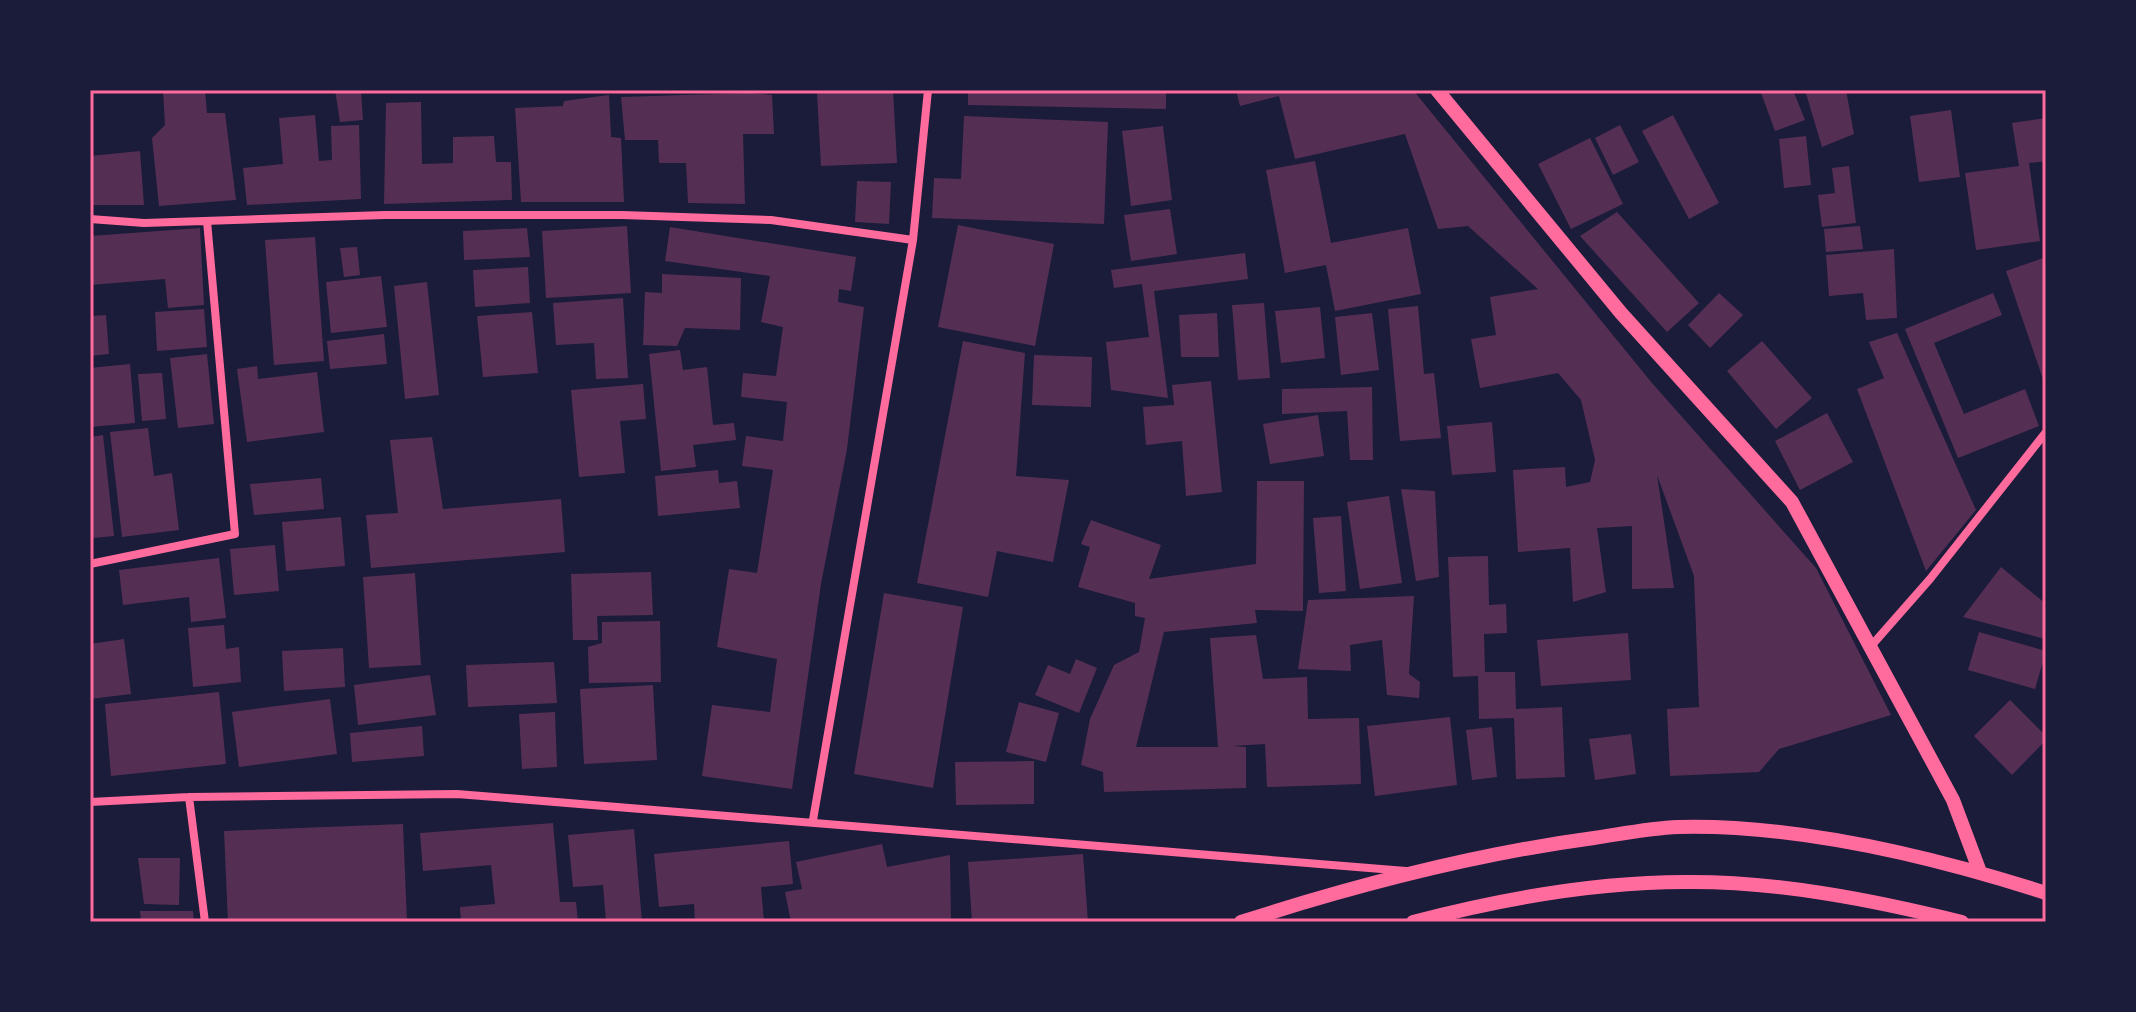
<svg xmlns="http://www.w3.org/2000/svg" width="2136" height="1012" font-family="Jost,sans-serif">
<rect width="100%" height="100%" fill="#1b1b3a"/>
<!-- building -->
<path fill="#542f53" d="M163 90H205L207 113H225L236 200 159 206 152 138 165 125Z
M335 90H361L363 120 340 122Z
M893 90 897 163 821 166 817 93Z
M968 90H1166V109L968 105Z
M1236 90H1413L1652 383 1816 568 1891 715 1779 749 1759 772 1670 776 1667 709 1699 707 1694 576 1657 475 1674 588 1632 589V526L1597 528 1606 592 1573 602 1570 548 1518 552 1513 470 1565 467 1566 487 1590 482 1595 460 1581 400 1558 373 1480 388 1471 339 1496 335 1490 297 1538 289 1468 226 1438 229 1405 134 1295 159 1279 96 1240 106Z
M1760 90H1793L1805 120 1775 131Z
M1805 90H1846L1854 134 1822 147Z
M750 93 772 95 774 134H743L745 204 688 203 686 163H659L658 140H625L621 97Z
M609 95 611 137 621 138 624 202H521L515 108 563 106 564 101Z
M421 102 422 164 453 163V137L494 136 496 162H511L512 200 384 204 386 103Z
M1951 110 1960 177 1919 182 1910 116Z
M315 115 319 161 332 160 331 126 359 125 361 199 247 205 243 168 283 164 279 118Z
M1673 115 1719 203 1689 219 1642 131Z
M964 116 1108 122 1104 224 932 218 934 178 961 179Z
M2046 118V161L2029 163 2040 241 1976 250 1965 173 2019 166 2012 123Z
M1620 125 1639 162 1613 175 1595 138Z
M1163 126 1172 200 1131 206 1122 131Z
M1806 136 1811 185 1784 188 1779 139Z
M1590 138 1623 204 1571 229 1538 164Z
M140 151 144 205H90V156Z
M1315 161 1331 243 1408 228 1421 294 1335 311 1326 265 1285 273 1266 170Z
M1849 166 1856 223 1822 227 1818 195 1835 193 1832 168Z
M857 181 891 182 889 224 855 222Z
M1170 209 1177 254 1131 261 1124 215Z
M1617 212 1699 303 1667 332 1580 236Z
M958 225 1054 244 1035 346 938 327Z
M627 226 631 293 546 298 542 231Z
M1860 226 1863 249 1826 252 1824 229Z
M670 227 856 257 851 291 839 289 838 302 864 307 847 449 821 584 792 789 702 776 712 705 770 712 777 659 717 647 729 569 757 573 773 470 742 466 746 436 783 441 787 402 741 397 743 373 776 376 783 327 761 322 770 276 665 261Z
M200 228 204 305 168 308 165 279 90 285V236Z
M527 228 530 257 464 260 463 231Z
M315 237 324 361 274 365 265 240Z
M357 247 360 275 344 277 340 248Z
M1894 249 1897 318 1866 320 1863 293 1829 296 1826 255Z
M1245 253 1248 279 1154 291 1168 398 1111 390 1106 342 1149 337 1142 284 1114 288 1111 270Z
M2046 257V385H2045L2006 271Z
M528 267 530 303 475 307 473 270Z
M662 274 741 278 740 330 685 328 677 346 643 345 645 292 662 293Z
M381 276 387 327 331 333 326 282Z
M427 282 439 395 405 399 394 286Z
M1719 293 1743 315 1710 348 1688 325Z
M1993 293 2002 315 1934 343 1964 414 2025 389 2039 426 1958 458 1905 329Z
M623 298 628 378 596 379 594 343 556 345 553 303Z
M1264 303 1270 378 1238 380 1232 305Z
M1418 306 1424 374 1434 373 1441 438 1400 441 1388 309Z
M1320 307 1325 358 1281 363 1275 311Z
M204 309 207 347 157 351 155 312Z
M532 312 538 373 483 377 477 316Z
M1217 313 1219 357H1181L1179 315Z
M1372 313 1379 370 1341 375 1335 317Z
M106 315 109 354 90 356V316Z
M1897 333 1976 510 1926 571 1857 389 1884 378 1869 342Z
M384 334 387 364 330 369 327 341Z
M963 341 1025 353 1016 476 1069 480 1053 562 997 551 988 597 917 583Z
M1762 341 1812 398 1776 429 1727 371Z
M680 350 683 370 707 367 713 425 734 423 736 440 693 445 696 467 661 471 649 354Z
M207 354 214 424 178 428 170 358Z
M1034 355 1092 357 1091 407 1032 405Z
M130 364 135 423 90 427V368Z
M257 366 258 379 317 372 324 432 247 442 237 369Z
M162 373 166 419 142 421 138 374Z
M1211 381 1222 492 1186 496 1182 441 1146 445 1143 407 1174 405 1172 385Z
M643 384 646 419 620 421 625 473 579 477 571 390Z
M1372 387 1373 460H1350L1347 411 1282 414V389Z
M1827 413 1853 462 1800 490 1775 441Z
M1318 415 1324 456 1270 464 1263 424Z
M1492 422 1496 472 1452 475 1447 426Z
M148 428 154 476 172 473 179 530 122 537 110 432Z
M103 435 114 536 93 538 90 528V437Z
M432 437 443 509 561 499 565 552 371 568 366 515 398 513 390 440Z
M718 470 719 483 737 481 740 508 658 516 655 476Z
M321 478 324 509 254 515 250 484Z
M1257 481H1304L1303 611 1255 610 1257 623 1164 632 1136 747H1218L1210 638 1256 635 1263 679 1307 677 1308 719 1359 718 1361 784 1267 787 1265 744 1232 746 1246 747V788L1104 792 1103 772 1081 765 1090 719 1114 665 1139 652 1145 618 1135 616V603L1078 587 1090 547 1081 544 1091 520 1161 545 1149 579 1256 564Z
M1401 489 1435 491 1439 577 1416 581Z
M1389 496 1402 583 1360 589 1347 502Z
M1341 516 1346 591 1319 593 1313 518Z
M341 517 345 566 286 571 282 522Z
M275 545 279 591 234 595 230 549Z
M1488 556 1489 605 1506 604 1507 633 1484 634 1485 672H1515L1516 709 1562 707 1565 777 1516 779 1514 718 1479 719 1478 676 1453 677 1448 557Z
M219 558 226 618 191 622 189 597 123 605 119 570Z
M2001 567 2046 604 2045 639 1963 617Z
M651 572 653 615 597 616 598 640H573L571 574Z
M415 573 421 665 369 668 363 577Z
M884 593 963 607 933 788 854 774Z
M1414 596 1409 674 1420 682 1419 698 1387 695 1382 640 1350 645 1351 671 1298 669 1308 600Z
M660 621 661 682 589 683 588 647 602 643V622Z
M224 625 226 649 239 647 241 682 193 687 188 628Z
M1979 632 2046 651 2035 689 1968 670Z
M1628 633 1631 680 1541 686 1537 640Z
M124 639 131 694 90 699V644Z
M343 648 345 687 284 691 282 651Z
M1076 659 1097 668 1079 713 1035 695 1048 665 1070 674Z
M554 662 557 703 468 707 466 665Z
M430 675 436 715 358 725 354 685Z
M653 685 657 760 584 764 580 689Z
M219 692 226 764 111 776 105 704Z
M330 699 337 754 239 767 232 712Z
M2010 700 2046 736V740L2012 775 1974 736Z
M1019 702 1059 713 1046 762 1006 752Z
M555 712 557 767 522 769 519 714Z
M1450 717 1457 785 1375 796 1367 726Z
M422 726 424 756 352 762 350 733Z
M1492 727 1497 777 1472 780 1466 730Z
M1631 734 1636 774 1595 780 1589 739Z
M1034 761V804L956 805 955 762Z
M553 823 560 902H576L578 922H461L460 907 495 904 491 865 423 871 420 833Z
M403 824 407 922H228L224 831Z
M634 829 642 922H606L603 885 573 887 568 835Z
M789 841 793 884 761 887 764 922H695L694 904 659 907 654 854Z
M882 844 887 867 950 855 951 922H791L785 892 802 889 796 862Z
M1083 854 1088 922H972L968 862Z
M138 858H180L179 905 144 904Z
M140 911H193L194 922H141Z"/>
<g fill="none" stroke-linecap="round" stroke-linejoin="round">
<!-- minor -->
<path stroke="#ff6b9d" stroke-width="8" d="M90 219 144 223 385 215H622L771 220 913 240
M90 564 235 534 207 221
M1872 645 1930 579 2046 432
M189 797 205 922
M90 802 189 797 457 794 1406 871
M813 820 913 240 928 90"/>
<!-- tertiary -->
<path stroke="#ff6b9d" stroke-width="14" d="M1437 90 1621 313 1792 502 1953 800 1980 872
M1241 922C1356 885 1474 854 1594 838 1621 834 1650 828 1678 827 1800 824 1931 856 2046 893
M1413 922C1501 899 1593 882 1685 882 1777 881 1873 900 1962 922"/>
</g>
<!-- border -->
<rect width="2136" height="1012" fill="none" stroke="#1b1b3a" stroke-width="184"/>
<rect x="92" y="92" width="1952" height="828" fill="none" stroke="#ff6b9d" stroke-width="3"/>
</svg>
